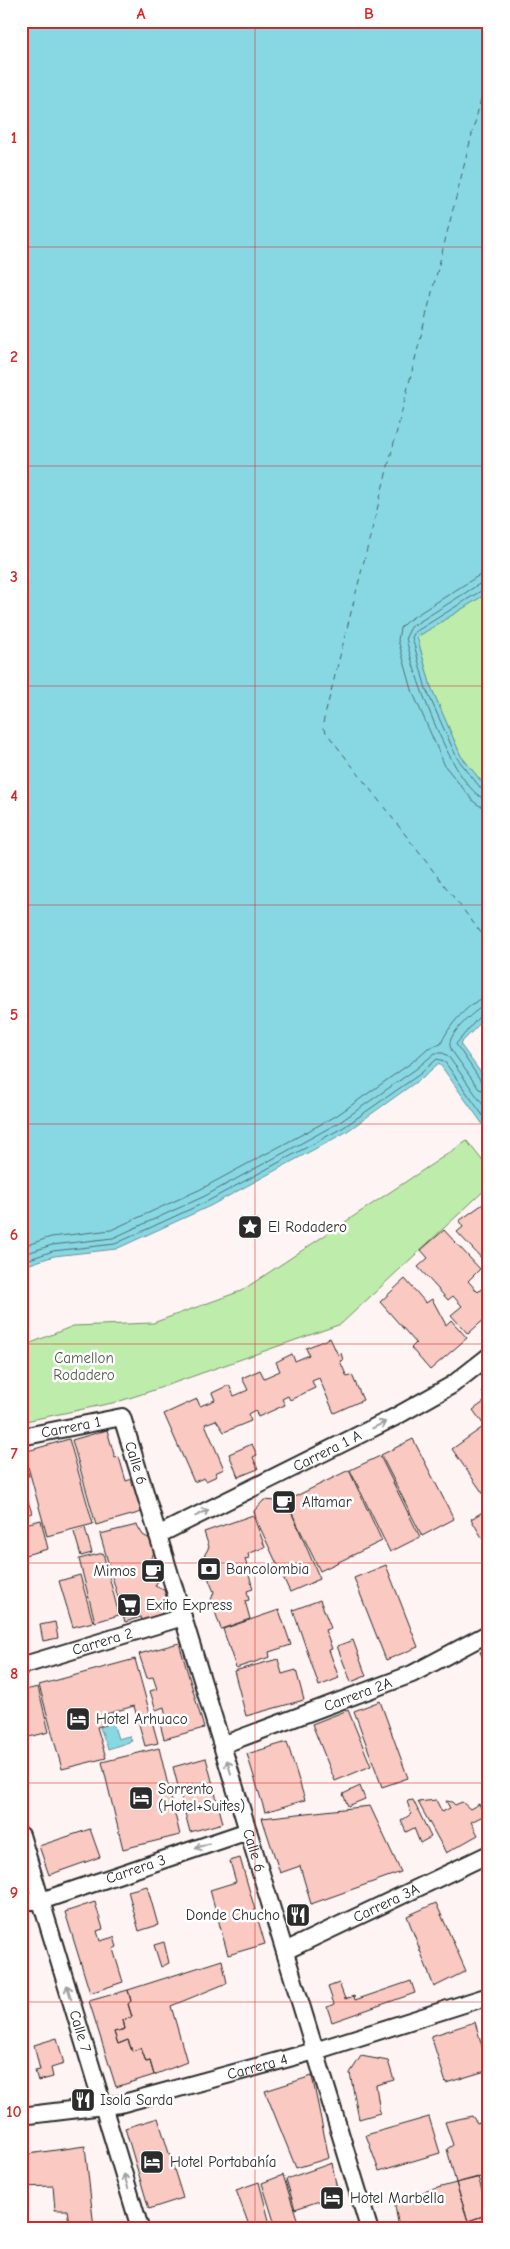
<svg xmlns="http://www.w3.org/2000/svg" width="510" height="2249" font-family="'Comic Neue',sans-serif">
<rect width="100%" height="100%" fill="#fef4f3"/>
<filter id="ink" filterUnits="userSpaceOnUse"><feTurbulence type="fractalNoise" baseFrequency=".02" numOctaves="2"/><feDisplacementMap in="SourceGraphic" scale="10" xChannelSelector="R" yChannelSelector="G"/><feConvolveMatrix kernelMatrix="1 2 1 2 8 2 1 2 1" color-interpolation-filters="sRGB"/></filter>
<g filter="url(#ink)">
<!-- green -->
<path fill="#beecaa" stroke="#748c6a" d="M489 592V791L461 756 431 687 417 637Z
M467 1141 489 1169V1186L341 1324 151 1391 117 1402 21 1422V1347L73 1326 153 1323 241 1291Z"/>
<!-- water -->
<path fill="#88d8e3" stroke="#639399" d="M21 21H489V592L417 637 431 687 461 756 489 791V1014L460 1044 489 1084V1133L439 1063 423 1077 346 1132 210 1206 116 1249 54 1256 21 1267Z
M113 1723 118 1739 129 1736 132 1741 108 1749 100 1727Z"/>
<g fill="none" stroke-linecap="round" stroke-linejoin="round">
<!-- shore -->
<path stroke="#507075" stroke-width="1" d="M489 574 478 576 407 621 400 628 398 640 413 693 445 766 474 802 480 806 489 807
M489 581 481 583 411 627 406 637C411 668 456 798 489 800
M489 588 484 589 415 632 412 637 426 689 457 758 483 791 489 793
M489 1004C479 1005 454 1030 451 1039 449 1044 450 1047 452 1051L479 1089 489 1092
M489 1011 483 1012 456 1044 483 1084 489 1086
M21 1247 51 1237 111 1230 201 1189 336 1116 411 1063 428 1048 441 1044C446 1029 471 998 489 997
M21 1255 52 1245 113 1238 205 1196 340 1122 416 1069 435 1053H443L448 1056 489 1113
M21 1262 53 1251 115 1244 208 1201 344 1127 420 1074 437 1059 444 1061 489 1124"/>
<!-- ferry -->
<path stroke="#475f62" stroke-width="1" stroke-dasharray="6 5" stroke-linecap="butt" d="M489 67 322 727 489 943"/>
</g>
<!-- building -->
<path fill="#f9c9c2" stroke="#2b2b2b" d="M483 1204 487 1210 489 1209V1260L486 1263 457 1232 463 1227 459 1221Z
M444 1230 480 1269 468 1281 478 1292 489 1282V1315L468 1334 451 1315 462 1306 453 1296 448 1300 418 1267 428 1258 421 1250Z
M405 1279 426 1303 432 1299 446 1325 451 1320 467 1338 430 1370 411 1348 416 1343 380 1302Z
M330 1338 338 1355 341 1353 343 1360 340 1361 347 1377 352 1375 363 1400 334 1413 319 1378 312 1381 315 1388 290 1400 288 1396 282 1399 285 1405 258 1417 255 1410 248 1414 251 1421 224 1432 216 1420 205 1424 224 1469 215 1473 217 1476 206 1481 204 1478 194 1482 164 1414 197 1399 200 1406 215 1400 212 1393 229 1385 234 1396 248 1390 242 1378 260 1370 264 1378 280 1371 276 1362 292 1354 295 1361 309 1355 306 1348Z
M489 1387V1432L473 1410 488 1399 482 1392Z
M483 1427 489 1434V1502L452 1449Z
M107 1430 115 1458 119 1457 126 1481 132 1479 142 1512 96 1525 72 1440Z
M69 1439 93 1524 47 1536 24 1452Z
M413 1439 454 1519 422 1536 381 1455Z
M252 1444 257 1455 253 1457 258 1469 238 1477 229 1454Z
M21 1452 29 1476 21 1478Z
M380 1456 420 1537 390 1552 350 1470Z
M349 1470 382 1541 320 1571 286 1501Z
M21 1480 32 1513 21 1517Z
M264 1500 287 1502 320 1579 290 1592 256 1519 254 1511Z
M489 1508V1539L484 1541 471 1519Z
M253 1515 265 1547 248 1554 249 1558 245 1559 253 1589 247 1591 249 1600 245 1601 250 1619 221 1629 211 1600 214 1592 209 1580V1569L204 1556 209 1547 204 1532Z
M41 1520 48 1549 21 1556V1525Z
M137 1525 143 1535 150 1539 154 1553 148 1563 157 1567 160 1577 155 1586 164 1590 167 1599 166 1603 160 1607 163 1618 143 1624 141 1617 125 1622 100 1534Z
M85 1528 92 1553 81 1556 74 1532Z
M103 1553 119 1615 95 1622 79 1559Z
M386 1565 418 1647 386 1660 354 1578Z
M80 1575 93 1622 73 1627 59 1581Z
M320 1600 331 1628 325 1630 332 1649 329 1650 339 1678 319 1686 293 1610Z
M279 1610 291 1645 269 1652 270 1657 236 1668 223 1629Z
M55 1622 58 1638 43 1641 40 1625Z
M353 1640 366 1676 351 1682 337 1646Z
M179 1643 204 1728 164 1739 159 1720 166 1718 164 1707 156 1710 150 1691 157 1689 153 1677 147 1678 139 1654Z
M489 1647V1670L480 1652Z
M135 1659 158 1743 145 1746 134 1706 106 1714 108 1724 97 1727 106 1758 62 1769 39 1685Z
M278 1659 282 1674 296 1670 304 1700 246 1716 234 1671Z
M38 1687 49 1732 21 1739V1691Z
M380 1701 408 1778 382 1787 354 1711Z
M348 1710 371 1766 335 1781 312 1724Z
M287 1742 305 1800 265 1812 247 1754Z
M159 1748 180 1835 123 1849 102 1762Z
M206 1758 223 1823 190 1832 173 1767Z
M360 1786 365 1799 348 1806 343 1794Z
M413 1800 431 1837 420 1843 414 1828 406 1832 401 1821 411 1814 407 1801Z
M436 1800 442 1812 450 1808 446 1801 452 1802 455 1805 462 1802 470 1809 479 1804 485 1815 471 1822 478 1835 446 1853 418 1802Z
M370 1806 401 1872 311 1904 300 1866 280 1873 262 1818Z
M90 1829 100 1857 49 1875 39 1846Z
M240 1858 265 1944 228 1955 210 1890 236 1882 230 1861Z
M147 1886 158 1925 139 1931 128 1891Z
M95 1902 103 1929 97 1931 100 1941 114 1937 117 1947 113 1949 123 1982 90 1993 65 1912Z
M436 1903 466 1971 434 1987 407 1916Z
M164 1942 169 1963 161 1967 154 1945Z
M222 1960 227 1983 171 2006 187 2062 154 2075 150 2061 146 2062 141 2048 132 2051 128 2040 118 2044 114 2032 125 2029 123 2020 132 2017 128 2004 131 2001 128 1990Z
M411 1981 415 1993 332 2022 327 2007 334 2004 328 1987 339 1983 345 1999 354 1996 355 2000Z
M128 1990 131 2001 128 2004 132 2017 123 2020 125 2029 114 2032 118 2044 128 2040 132 2051 141 2048 146 2062 150 2061 154 2075 116 2087 89 2001Z
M21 2022H24V2052H21Z
M475 2022 489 2070 446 2083 431 2036Z
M57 2038 64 2064 51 2068 53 2077 38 2081 35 2071 40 2070 34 2045Z
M361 2056 388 2061 394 2080 376 2085 380 2113 359 2119 350 2073Z
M312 2076 329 2158 296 2168 265 2091Z
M472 2116 477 2123 489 2119V2175L456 2183 447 2149 453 2145 445 2122Z
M429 2117 440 2153 379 2171 366 2135Z
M158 2118 183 2198 149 2209 125 2128Z
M85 2146 94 2228H70L67 2210H55L53 2186 21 2187V2155Z
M332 2163 338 2195 295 2209 286 2179Z
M283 2175 300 2228H276L262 2183Z
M478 2177 489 2214 468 2221 456 2183Z
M259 2182 271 2228H250L236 2190Z
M456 2183 468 2221 435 2228H399L394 2200Z
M489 2214 488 2228H471L468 2221Z
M468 2221 470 2228H446Z"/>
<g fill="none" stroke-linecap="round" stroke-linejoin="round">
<defs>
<g id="minor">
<path id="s1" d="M21 1437 122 1417 369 2228"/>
<path id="s2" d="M158 1535 395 1417 452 1385 489 1356"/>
<path id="s3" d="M21 1666 183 1617"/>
<path id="s4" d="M222 1745 412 1674 489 1633"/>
<path id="s5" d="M21 1835 140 2228"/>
<path id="s6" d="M21 1901H41L248 1831"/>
<path id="s7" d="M285 1951 489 1854"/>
<path id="s8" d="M21 2116 120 2104 315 2051 489 1996"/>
</g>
</defs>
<!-- minor casing -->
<use href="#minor" stroke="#2b2b2b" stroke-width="20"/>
<!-- minor -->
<use href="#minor" stroke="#fff" stroke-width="16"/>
</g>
<!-- one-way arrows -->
<defs><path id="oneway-shaft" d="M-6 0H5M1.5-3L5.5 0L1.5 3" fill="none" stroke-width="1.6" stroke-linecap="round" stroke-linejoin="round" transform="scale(1.25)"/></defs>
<g stroke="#a0a0a0">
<use href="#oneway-shaft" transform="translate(379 1425) rotate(-26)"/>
<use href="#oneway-shaft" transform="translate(202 1513) rotate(-26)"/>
<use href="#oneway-shaft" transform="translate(229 1767) rotate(-107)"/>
<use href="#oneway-shaft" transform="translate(202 1846) rotate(161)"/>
<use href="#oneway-shaft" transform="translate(69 1992) rotate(-107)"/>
<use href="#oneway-shaft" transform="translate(126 2181) rotate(-107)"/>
</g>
</g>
<!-- grid -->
<path fill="none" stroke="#d62828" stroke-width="1" stroke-opacity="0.55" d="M255 21V2228M21 247H489M21 466H489M21 686H489M21 905H489M21 1124H489M21 1344H489M21 1563H489M21 1783H489M21 2002H489"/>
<!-- icons -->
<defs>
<symbol id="sight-square" viewBox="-11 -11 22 22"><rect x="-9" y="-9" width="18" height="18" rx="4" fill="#2b2b2b" stroke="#fff"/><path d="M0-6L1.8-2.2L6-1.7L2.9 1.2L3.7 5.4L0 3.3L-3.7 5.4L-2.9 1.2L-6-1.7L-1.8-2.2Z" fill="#fff"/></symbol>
<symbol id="cafe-square" viewBox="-11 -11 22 22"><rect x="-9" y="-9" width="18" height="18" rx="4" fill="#2b2b2b" stroke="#fff"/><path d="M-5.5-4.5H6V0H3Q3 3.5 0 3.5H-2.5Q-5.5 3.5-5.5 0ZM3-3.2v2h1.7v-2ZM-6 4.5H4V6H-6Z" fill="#fff"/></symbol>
<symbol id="bank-square" viewBox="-11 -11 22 22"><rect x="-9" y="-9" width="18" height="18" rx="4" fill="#2b2b2b" stroke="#fff"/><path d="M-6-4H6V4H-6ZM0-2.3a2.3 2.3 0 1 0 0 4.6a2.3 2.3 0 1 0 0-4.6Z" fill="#fff"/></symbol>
<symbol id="supermarket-square" viewBox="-11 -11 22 22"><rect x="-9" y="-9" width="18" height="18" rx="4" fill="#2b2b2b" stroke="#fff"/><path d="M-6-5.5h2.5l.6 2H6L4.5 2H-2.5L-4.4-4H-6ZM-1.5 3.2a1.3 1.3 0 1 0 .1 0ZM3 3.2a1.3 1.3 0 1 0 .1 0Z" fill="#fff"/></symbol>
<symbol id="hotel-square" viewBox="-11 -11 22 22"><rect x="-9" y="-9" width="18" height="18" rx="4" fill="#2b2b2b" stroke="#fff"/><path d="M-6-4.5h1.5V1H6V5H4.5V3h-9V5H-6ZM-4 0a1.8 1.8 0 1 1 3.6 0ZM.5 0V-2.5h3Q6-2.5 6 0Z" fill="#fff"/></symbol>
<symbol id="restaurant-square" viewBox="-11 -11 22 22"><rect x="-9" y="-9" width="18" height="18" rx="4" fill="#2b2b2b" stroke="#fff"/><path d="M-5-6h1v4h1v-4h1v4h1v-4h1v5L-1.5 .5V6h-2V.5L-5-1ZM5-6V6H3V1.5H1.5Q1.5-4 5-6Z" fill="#fff"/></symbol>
</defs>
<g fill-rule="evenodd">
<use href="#sight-square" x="236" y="1213" width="28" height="28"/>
<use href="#cafe-square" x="270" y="1488" width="28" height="28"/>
<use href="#bank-square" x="195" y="1555" width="28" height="28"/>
<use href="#cafe-square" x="139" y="1557" width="28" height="28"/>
<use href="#supermarket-square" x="115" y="1591" width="28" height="28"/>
<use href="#hotel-square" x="64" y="1705" width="28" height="28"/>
<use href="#hotel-square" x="127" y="1784" width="28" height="28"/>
<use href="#restaurant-square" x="284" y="1901" width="28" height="28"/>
<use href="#restaurant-square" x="69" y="2086" width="28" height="28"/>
<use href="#hotel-square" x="138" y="2148" width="28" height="28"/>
<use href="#hotel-square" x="318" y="2184" width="28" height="28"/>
</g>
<g text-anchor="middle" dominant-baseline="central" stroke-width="5" stroke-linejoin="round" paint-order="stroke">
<!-- poi labels -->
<g font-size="15" fill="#2b2b2b" stroke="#fff" text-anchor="start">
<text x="268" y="1227">El Rodadero</text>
<text x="302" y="1502">Altamar</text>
<text x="226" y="1569">Bancolombia</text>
<text x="136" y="1571" text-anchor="end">Mimos</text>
<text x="146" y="1605">Exito Express</text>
<text x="96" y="1719">Hotel Arhuaco</text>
<text x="158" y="1789">Sorrento<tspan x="158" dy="17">(Hotel+Suites)</tspan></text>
<text x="280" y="1915" text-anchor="end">Donde Chucho</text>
<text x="100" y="2100">Isola Sarda</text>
<text x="170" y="2162">Hotel Portabahía</text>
<text x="350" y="2198">Hotel Marbella</text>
</g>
<!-- park labels -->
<g font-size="15" fill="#505b4b" stroke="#fff">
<text x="84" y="1358">Camellon<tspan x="84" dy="17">Rodadero</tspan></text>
</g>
<!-- street labels -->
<g font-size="15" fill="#2b2b2b" stroke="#fff">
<text stroke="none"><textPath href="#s1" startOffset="51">Carrera 1</textPath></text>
<text stroke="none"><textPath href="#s2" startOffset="189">Carrera 1 A</textPath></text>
<text stroke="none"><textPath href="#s1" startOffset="151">Calle 6</textPath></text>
<text stroke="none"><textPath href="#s3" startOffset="85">Carrera 2</textPath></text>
<text stroke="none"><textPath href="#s4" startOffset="145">Carrera 2A</textPath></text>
<text stroke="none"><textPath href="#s1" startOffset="556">Calle 6</textPath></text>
<text stroke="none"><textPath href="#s6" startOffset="120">Carrera 3</textPath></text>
<text stroke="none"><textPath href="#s7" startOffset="112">Carrera 3A</textPath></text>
<text stroke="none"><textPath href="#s5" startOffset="205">Calle 7</textPath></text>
<text stroke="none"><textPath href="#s8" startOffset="242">Carrera 4</textPath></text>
</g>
</g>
<!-- margin -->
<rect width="510" height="2249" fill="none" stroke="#fff" stroke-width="55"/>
<rect x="28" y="28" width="454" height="2194" fill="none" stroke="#d62828" stroke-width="2"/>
<g font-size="16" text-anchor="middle" font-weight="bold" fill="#d62828">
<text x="141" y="19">A</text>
<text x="369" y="19">B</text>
<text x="14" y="143">1</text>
<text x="14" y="362">2</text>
<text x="14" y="582">3</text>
<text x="14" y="801">4</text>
<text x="14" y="1020">5</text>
<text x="14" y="1240">6</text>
<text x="14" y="1459">7</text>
<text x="14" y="1679">8</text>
<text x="14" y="1898">9</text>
<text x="14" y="2117">10</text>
</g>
</svg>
